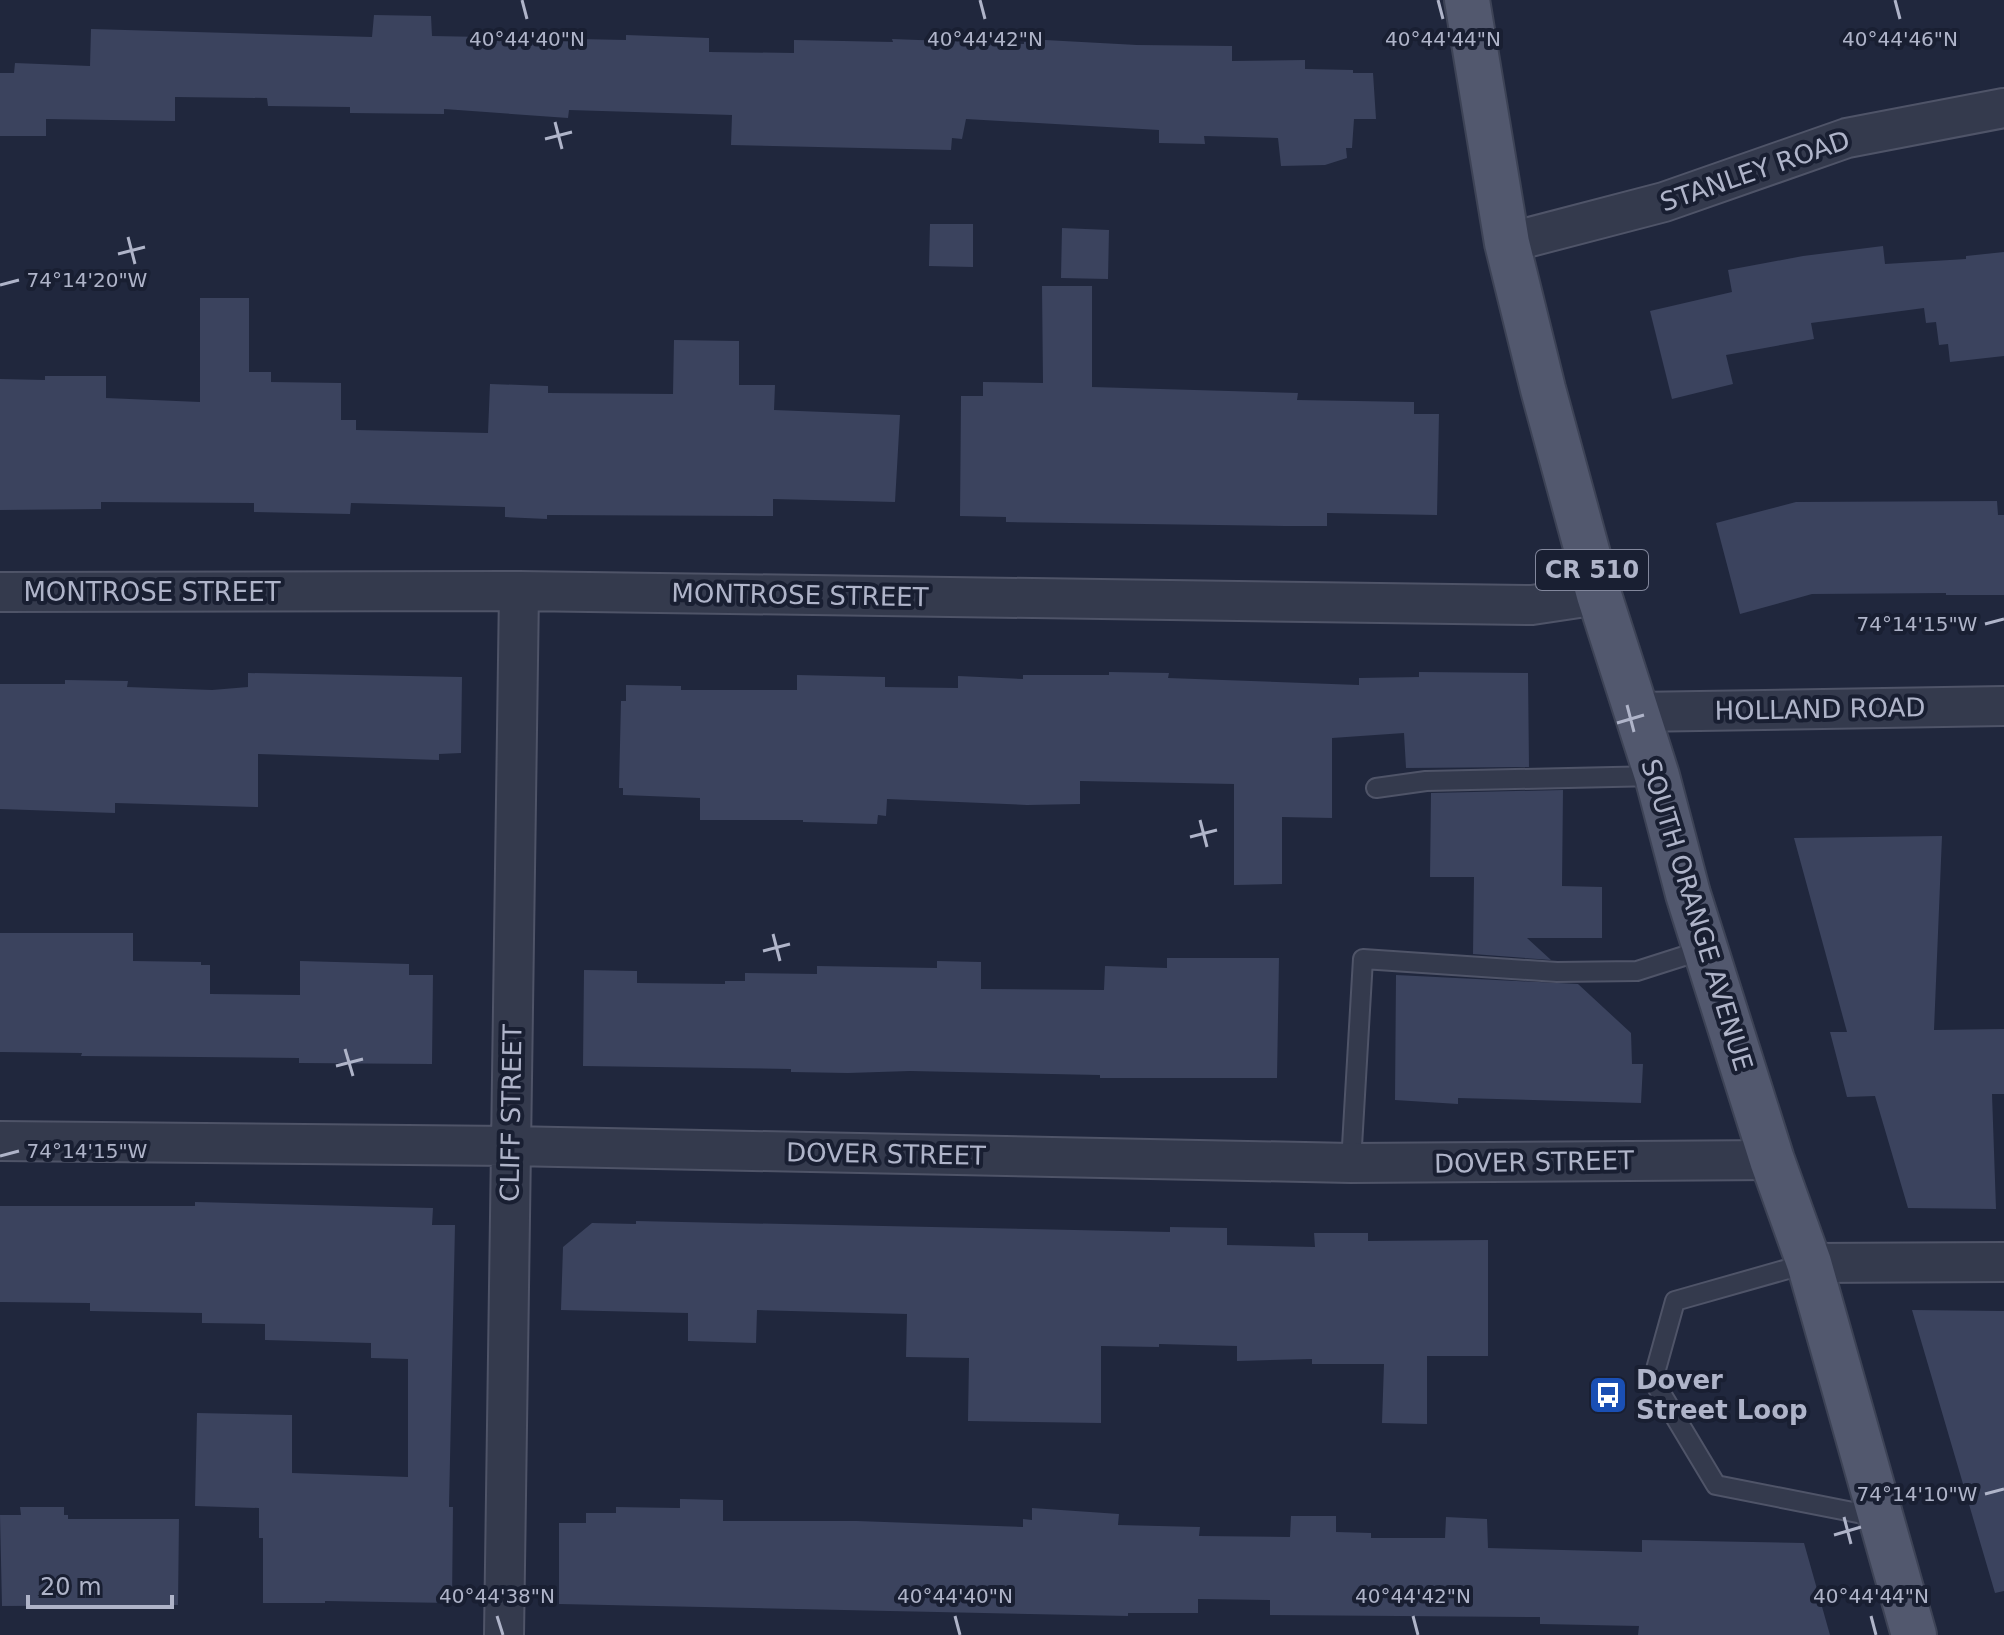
<svg xmlns="http://www.w3.org/2000/svg" width="2004" height="1635" font-family="'DejaVu Sans',sans-serif">
<rect width="100%" height="100%" fill="#20273d"/>
<!-- building -->
<path fill="#3b435e" d="M374 15 431 16 432 36 626 40V35L709 38V52L794 53V40L893 42 892 39 1024 44V42L1045 40 1137 45 1232 46V61L1305 60V69L1353 70V73H1373L1376 119H1354L1352 148H1346L1347 158 1325 165 1281 166 1278 138 1204 136 1205 144 1159 143V130L966 119 962 139 952 138 951 150 731 145 732 115 569 110 568 118 444 109V114L350 113V107L268 106 267 98 175 97V121L46 119V136H0V73H14L15 63 90 66 91 29 372 37Z
M930 224H973V267L929 266Z
M1062 228 1109 230 1108 279 1061 278Z
M1883 246 1885 264 1966 259V256L2004 252V356L1950 362 1948 344 1939 345 1936 322 1926 323 1924 308 1811 323 1814 339 1726 355 1733 384 1672 399 1650 311 1732 292 1728 270 1803 256Z
M1042 286H1092V387L1298 393 1297 400 1414 402V414H1439L1437 515 1327 513V526H1285L1006 522V517L960 516 961 396H983V382L1043 383Z
M200 298H249V372H271V382L341 383V420H356V430L488 433 490 384 548 386V393L673 394 674 340 739 341V385H775L774 410 900 415 895 502 773 499V516L547 515V519L505 517V507L351 503 350 514 254 512V503L101 502V509L0 510V379L45 380V376H106V398L200 402Z
M1997 501 1998 515H2004V595H1946V593L1812 594 1740 614 1716 523 1796 502Z
M1109 672 1169 673 1168 678 1359 685V678L1419 677V672L1528 673 1529 767 1406 768 1404 733 1332 738V818L1282 817V884L1234 885V784L1080 781V804L1027 805 887 799 886 816 878 815 877 824 803 822V820H700V798L623 795V788H619L621 701H626V685L681 686V690H797V675L885 677V687L958 688V676L1023 679V675H1109Z
M248 673 462 677 461 753 439 754V760L258 754V807L115 803V813L0 809V684H65V680L128 681 127 687 212 690 248 687Z
M1563 790 1562 886 1602 887V938H1527L1551 960 1473 954 1474 877H1430L1431 793Z
M1942 836 1934 1030 2004 1029V1094H1992L1996 1209 1908 1208 1875 1096 1847 1097 1830 1032H1847L1794 838Z
M0 933H133V961L201 962V965H210V994L300 995V961L409 964V975H433L432 1064 299 1063V1058L81 1056 82 1053 0 1052Z
M1167 958H1279L1277 1078H1100V1075L910 1071 848 1073 791 1072V1069L583 1066 584 970 637 971V983L725 984V981H745V973L817 974V966L937 968V961L981 962V989L1104 990 1105 966 1167 968Z
M1396 975 1578 984 1631 1033 1632 1064H1643L1641 1103 1458 1098V1104L1395 1100Z
M195 1202 433 1208 432 1225H455L449 1507H453L452 1603 325 1601V1603H263V1538H259V1508L195 1506 197 1413 292 1415V1473L408 1477V1359L371 1358V1343L265 1340V1324L202 1323V1313L90 1311V1303L0 1302V1206H195Z
M636 1221 1170 1232V1227L1227 1228V1245L1315 1247 1314 1233H1368V1241L1488 1240V1356H1427V1424L1382 1423 1384 1364H1312V1359L1237 1361V1346L1159 1344V1347L1101 1346V1423L968 1421 969 1358 906 1357 907 1314 757 1310 756 1343 688 1341V1313L561 1310 563 1247 592 1223 636 1224Z
M1912 1310 2004 1311V1591L1995 1593Z
M680 1499 723 1500V1521H857L1023 1527V1519L1032 1520V1508L1119 1514 1118 1525 1200 1527 1199 1536 1290 1537 1291 1516H1336V1532L1371 1533V1538H1445L1446 1517 1487 1519 1488 1548 1642 1552V1540L1804 1543 1830 1635H1638L1639 1626 1540 1624V1617L1270 1615V1600L1198 1599V1613H1128V1616L559 1604V1523H586V1513H616V1507L680 1508Z
M20 1507H64V1515H68V1519H179L178 1605 2 1606 0 1515H21Z"/>
<g fill="none" stroke-linecap="round" stroke-linejoin="round">
<defs>
<path id="service" d="M1376 788 1426 781 1657 776
M1351 1163 1363 959 1557 972 1637 971 1706 949
M1809 1263 1675 1301 1653 1380 1716 1485 1878 1517"/>
<path id="minor" d="M1507 243 1664 202 1847 138 2004 108
M0 592 519 591 1532 605 1599 595
M1635 712 2004 706
M0 1141 510 1146 1351 1163 1772 1160
M1809 1263 2004 1262
M504 1635 519 591"/>
<path id="primary" d="M1467 0 1507 243 1543 389 1599 595 1657 776 1688 894 1772 1160 1809 1263 1914 1635"/>
</defs>
<!-- service casing -->
<use href="#service" stroke="#4f5468" stroke-width="22"/>
<!-- minor casing -->
<use href="#minor" stroke="#4f5468" stroke-width="42"/>
<!-- primary casing -->
<use href="#primary" stroke="#3d4356" stroke-width="48"/>
<!-- service -->
<use href="#service" stroke="#343a4d" stroke-width="18"/>
<!-- minor -->
<use href="#minor" stroke="#343a4d" stroke-width="38"/>
<!-- primary -->
<use href="#primary" stroke="#52586e" stroke-width="44"/>
</g>
<!-- ticks -->
<path fill="none" stroke="#afb4c9" stroke-width="3" d="M522 0 527 19M980 0 985 19M1438 0 1443 19M1895 0 1900 19M555 122 562 149M545 139 572 132M128 237 135 264M118 254 145 247M0 285 19 280M1985 624 2004 619M1627 705 1634 732M1617 723 1644 715M1200 820 1207 847M1190 837 1217 830M773 934 780 961M763 951 790 944M345 1049 353 1076M336 1066 363 1059M0 1156 19 1151M1985 1494 2004 1489M1844 1517 1851 1544M1834 1535 1861 1527M497 1616 503 1635M955 1616 960 1635M1413 1616 1418 1635M1871 1616 1876 1635"/>
<!-- icons -->
<defs>
<symbol id="bus-square" viewBox="-11 -11 22 22"><rect x="-9" y="-9" width="18" height="18" rx="4" fill="#1a4fb4" stroke="#191f32"/><path d="M-5-6H5V4H4V6H2V4H-2V6H-4V4H-5ZM-3.5-4V0h7V-4ZM-3.5 1.2v1.5H-2V1.2ZM2 1.2v1.5H3.5V1.2Z" fill="#fff"/></symbol>
</defs>
<g fill-rule="evenodd">
<use href="#bus-square" x="1586" y="1373" width="44" height="44"/>
</g>
<g text-anchor="middle" dominant-baseline="central" stroke-width="8" stroke-linejoin="round" paint-order="stroke">
<!-- shield labels -->
<rect fill="#191f32" stroke="#82879c" stroke-width="2" x="1536" y="550" width="112" height="40" rx="6"/>
<g font-size="24" font-weight="bold" fill="#afb4c9">
<text x="1592" y="570">CR 510</text>
</g>
<!-- street labels -->
<g font-size="26" fill="#afb4c9" stroke="#191f32">
<text transform="translate(1755 171) rotate(-19)">STANLEY ROAD</text>
<text x="152" y="592">MONTROSE STREET</text>
<text transform="translate(800 595) rotate(1)">MONTROSE STREET</text>
<text transform="translate(1820 709) rotate(-1)">HOLLAND ROAD</text>
<text transform="translate(1697 915) rotate(73)">SOUTH ORANGE AVENUE</text>
<text transform="translate(511 1113) rotate(-89)">CLIFF STREET</text>
<text transform="translate(886 1154) rotate(1)">DOVER STREET</text>
<text transform="translate(1534 1162) rotate(-1)">DOVER STREET</text>
</g>
<!-- poi labels -->
<g font-size="26" font-weight="bold" fill="#afb4c9" stroke="#191f32" text-anchor="start">
<text x="1636" y="1380">Dover<tspan x="1636" dy="30">Street Loop</tspan></text>
</g>
</g>
<g font-size="20" text-anchor="middle" fill="#afb4c9" stroke="#191f32" stroke-width="8" stroke-linejoin="round" paint-order="stroke">
<text x="527" y="46">40°44'40"N</text>
<text x="985" y="46">40°44'42"N</text>
<text x="1443" y="46">40°44'44"N</text>
<text x="1900" y="46">40°44'46"N</text>
<text x="87" y="287">74°14'20"W</text>
<text x="1917" y="631">74°14'15"W</text>
<text x="87" y="1158">74°14'15"W</text>
<text x="1917" y="1501">74°14'10"W</text>
<text x="497" y="1603">40°44'38"N</text>
<text x="955" y="1603">40°44'40"N</text>
<text x="1413" y="1603">40°44'42"N</text>
<text x="1871" y="1603">40°44'44"N</text>
</g>
<!-- scale -->
<path d="M28 1595v12h144v-12" fill="none" stroke="#afb4c9" stroke-width="4"/>
<text x="40" y="1595" font-size="24" fill="#afb4c9" stroke="#191f32" stroke-width="6" paint-order="stroke">20 m</text>
</svg>
